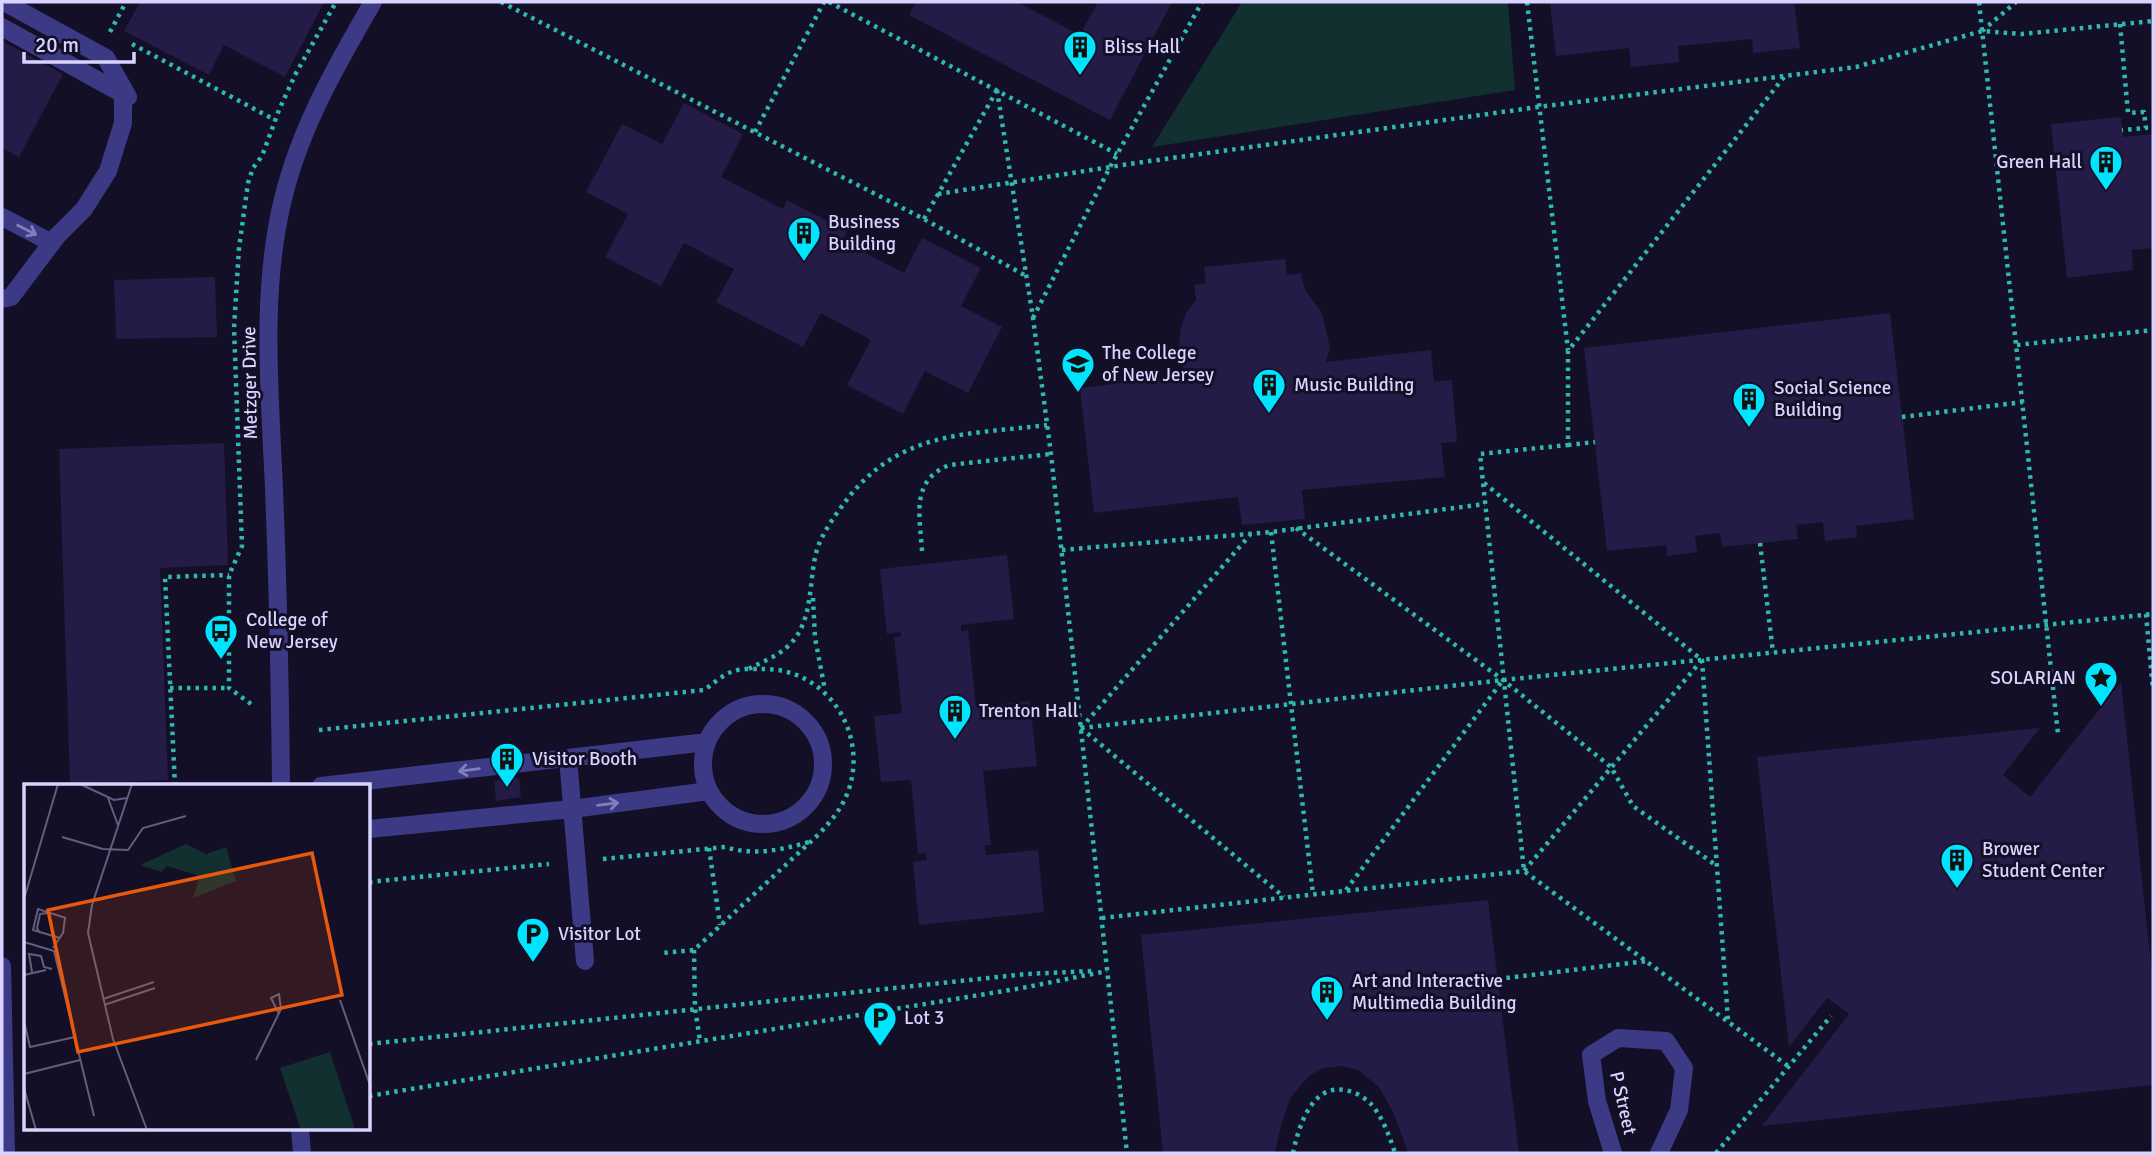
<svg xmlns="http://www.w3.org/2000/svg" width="2155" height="1155" font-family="Signika,sans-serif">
<rect width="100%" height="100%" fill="#130f26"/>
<!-- green -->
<path fill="#12302f" d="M1242 2H1508L1515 90 1152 147Z"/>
<!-- building -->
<path fill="#241b47" d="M140 2H324L285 77 224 45 209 75 124 31Z
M916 2H1017L1080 35 1098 2H1172L1110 120 909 15Z
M1550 2H1794L1800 48 1753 53 1752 39 1678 46 1679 62 1631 67 1629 48 1556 56Z
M2 41 63 74 19 157 2 148Z
M684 103 743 134 721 177 783 209 787 200 847 231 842 241 904 273 922 238 981 268 961 306 1002 327 968 393 925 371 903 414 847 385 871 340 821 313 803 347 716 302 734 269 684 243 661 286 605 257 628 214 586 192 622 124 662 144Z
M2121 117 2123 137 2153 134V248L2132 250 2133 270 2067 278 2051 124Z
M1285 259 1287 275 1301 273 1305 290 1322 313 1330 348 1326 362 1431 350 1434 382 1452 380 1457 442 1441 443 1445 477 1302 490 1305 519 1242 525 1238 497 1094 513 1080 388 1186 375 1181 362 1179 343 1181 328 1186 313 1196 300 1194 285 1206 283 1204 267Z
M215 277 217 337 116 339 114 280Z
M1890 313 1914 519 1856 526 1857 537 1825 541 1823 522 1796 525 1798 539 1722 547 1720 533 1695 536 1697 552 1667 556 1666 545 1607 551 1584 348Z
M224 443 228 565 160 568 168 780 70 784 59 449Z
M1007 555 1014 619 961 625V631L968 630 976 707 1030 701 1037 766 983 771 991 845H985L986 855 1038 850 1044 912 919 925 913 862 927 860 926 853 918 854 911 780 881 782 874 716 902 713 894 637H901V632L887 634 880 569Z
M2121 682 2153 983V1085L1762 1126 1849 1014 1827 998 1789 1047 1757 757 2040 728 2003 775 2030 797Z
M519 778 521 797 496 801 494 781Z
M1488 900 1519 1153H1408L1394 1114 1379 1087 1358 1070 1342 1066 1324 1068 1309 1076 1300 1086 1290 1099 1281 1125 1275 1153H1163L1141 935Z"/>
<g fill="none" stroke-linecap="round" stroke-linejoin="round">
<!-- path -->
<path stroke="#2fb8b0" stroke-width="4.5" stroke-dasharray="3.5 5" stroke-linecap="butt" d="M501 2 924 219 1026 276
M829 2 1117 154
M1527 2 1568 350
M1979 2 2058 734
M2120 24 2128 113 2144 112 2146 128 2122 130
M1982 31 2016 2
M110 32 126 2
M132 44 275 120
M1784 77 1568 351V445L1480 454 1524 871 1788 1066
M997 90 1033 318 1051 454 1127 1153
M755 132 824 2
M938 194 1136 163 1538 107 1856 67 1982 31 2022 34 2153 21
M924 219 997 90
M1033 318 1110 167 1202 2
M2017 345 2153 330
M1902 417 2023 402
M1568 445 1595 442
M1484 483 1702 660 1728 1020
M1296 528 1503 680 1611 767 1633 806 1717 866
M1271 532 1313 894
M1760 543 1773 653
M1062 550 1271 532 1485 504
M922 551C920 516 910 481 949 465L1051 454
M813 598 815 638 825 690
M2146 614 2153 690
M749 669C761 662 776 657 786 648 814 624 808 586 816 553 821 534 836 514 848 498 902 430 967 435 1047 425
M170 688H229
M251 704 229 688V575L242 546 234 328 239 248 248 183 253 168 262 156 279 110 295 75 336 2
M1081 728 1503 680 2153 614
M1081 728 1284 897
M1081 728 1250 535
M319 730 704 690C713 684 721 676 731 672 740 668 753 669 763 669 825 668 868 730 849 789 843 807 832 820 819 834L694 950 662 953
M175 786 165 577 229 575
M709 848 720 925
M603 859 725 847C754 856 781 850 809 842
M369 882 549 864
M1346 890 1503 680
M1102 918 1524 871 1701 661
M694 950 695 1008 700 1041
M1498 979 1647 961
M369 1044 1026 974 1093 971
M369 1096 1022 988 1107 971
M1293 1153C1299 1124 1314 1078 1352 1092 1359 1094 1366 1099 1371 1104 1382 1116 1390 1137 1395 1153
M1716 1153 1831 1016"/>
<!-- minor -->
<path stroke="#3d3a85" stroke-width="18" d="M4 2 106 58 128 97
M2 27 128 97
M2 217 52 243
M2 299 11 297 57 236 84 209 108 171 123 123V94
M703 764a60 60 0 1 1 120 0a60 60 0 1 1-120 0Z
M568 758 585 961
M281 786C280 687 278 588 274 489 270 393 260 293 283 199 300 128 337 64 373 2
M321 786 707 742
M369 829 572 809 709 791
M2 966 6 1153
M300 1129 302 1153
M1613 1153 1597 1101 1591 1055 1618 1038 1666 1041 1684 1068 1679 1110 1659 1153"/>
</g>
<!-- one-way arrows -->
<defs><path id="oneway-shaft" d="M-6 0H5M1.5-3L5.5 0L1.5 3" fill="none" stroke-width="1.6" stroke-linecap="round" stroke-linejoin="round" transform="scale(1.75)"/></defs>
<g stroke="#837fbc">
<use href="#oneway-shaft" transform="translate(27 230) rotate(27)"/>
<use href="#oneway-shaft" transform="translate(469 770) rotate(173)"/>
<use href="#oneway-shaft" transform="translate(608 804) rotate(-7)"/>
</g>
<!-- icons -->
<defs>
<symbol id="building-pin" viewBox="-11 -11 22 30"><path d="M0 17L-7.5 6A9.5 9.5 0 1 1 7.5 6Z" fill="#00e5ff" stroke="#130f26"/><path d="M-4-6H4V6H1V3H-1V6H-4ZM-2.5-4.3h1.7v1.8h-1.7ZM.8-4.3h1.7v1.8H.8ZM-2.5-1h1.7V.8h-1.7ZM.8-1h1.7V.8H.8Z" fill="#111"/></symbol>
<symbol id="university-pin" viewBox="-11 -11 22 30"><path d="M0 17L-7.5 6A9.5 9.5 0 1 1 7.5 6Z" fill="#00e5ff" stroke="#130f26"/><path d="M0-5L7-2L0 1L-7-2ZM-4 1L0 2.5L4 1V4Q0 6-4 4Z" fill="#111"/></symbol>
<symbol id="bus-pin" viewBox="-11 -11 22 30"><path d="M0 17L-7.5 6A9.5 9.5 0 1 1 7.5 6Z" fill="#00e5ff" stroke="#130f26"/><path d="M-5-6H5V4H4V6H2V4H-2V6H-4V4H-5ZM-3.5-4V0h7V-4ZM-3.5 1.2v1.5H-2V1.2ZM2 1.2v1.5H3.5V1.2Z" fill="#111"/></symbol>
<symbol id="sight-pin" viewBox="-11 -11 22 30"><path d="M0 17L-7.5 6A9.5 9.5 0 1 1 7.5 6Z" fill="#00e5ff" stroke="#130f26"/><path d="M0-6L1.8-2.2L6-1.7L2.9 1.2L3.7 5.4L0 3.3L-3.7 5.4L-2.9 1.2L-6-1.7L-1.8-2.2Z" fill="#111"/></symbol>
<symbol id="parking-pin" viewBox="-11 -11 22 30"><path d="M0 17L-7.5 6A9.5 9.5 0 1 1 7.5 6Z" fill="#00e5ff" stroke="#130f26"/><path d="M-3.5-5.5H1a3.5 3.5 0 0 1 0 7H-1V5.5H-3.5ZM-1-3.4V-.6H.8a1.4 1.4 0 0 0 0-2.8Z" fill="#111"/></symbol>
</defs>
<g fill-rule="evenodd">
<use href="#building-pin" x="1061" y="28" width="38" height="52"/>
<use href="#building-pin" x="2087" y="143" width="38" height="52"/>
<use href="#building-pin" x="785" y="214" width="38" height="52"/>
<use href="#university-pin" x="1059" y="345" width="38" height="52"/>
<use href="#building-pin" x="1250" y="366" width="38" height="52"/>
<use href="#building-pin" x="1730" y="380" width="38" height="52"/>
<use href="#bus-pin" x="202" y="612" width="38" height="52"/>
<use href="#sight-pin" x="2082" y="659" width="38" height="52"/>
<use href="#building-pin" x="936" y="692" width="38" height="52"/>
<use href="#building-pin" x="488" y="740" width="38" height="52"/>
<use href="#building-pin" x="1938" y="841" width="38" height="52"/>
<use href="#parking-pin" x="514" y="915" width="38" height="52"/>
<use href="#building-pin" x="1308" y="973" width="38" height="52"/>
<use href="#parking-pin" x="861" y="999" width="38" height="52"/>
</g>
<g text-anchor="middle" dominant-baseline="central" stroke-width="6" stroke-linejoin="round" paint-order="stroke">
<!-- poi labels -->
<g font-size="19" fill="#d9d4ff" stroke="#130f26" text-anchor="start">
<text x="1104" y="47">Bliss Hall</text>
<text x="2082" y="162" text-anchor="end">Green Hall</text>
<text x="828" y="222">Business<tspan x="828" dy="22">Building</tspan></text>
<text x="1102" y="353">The College<tspan x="1102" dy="22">of New Jersey</tspan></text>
<text x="1294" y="385">Music Building</text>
<text x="1774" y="388">Social Science<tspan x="1774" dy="22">Building</tspan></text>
<text x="246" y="620">College of<tspan x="246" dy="22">New Jersey</tspan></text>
<text x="2076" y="678" text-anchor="end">SOLARIAN</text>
<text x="979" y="711">Trenton Hall</text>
<text x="532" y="759">Visitor Booth</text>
<text x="1982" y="849">Brower<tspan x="1982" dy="22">Student Center</tspan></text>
<text x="558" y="934">Visitor Lot</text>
<text x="1352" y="981">Art and Interactive<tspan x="1352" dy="22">Multimedia Building</tspan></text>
<text x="904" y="1018">Lot 3</text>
</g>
<!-- street labels -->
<g font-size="19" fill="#d9d4ff" stroke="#130f26">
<text transform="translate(250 383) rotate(-91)">Metzger Drive</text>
<text transform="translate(1623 1103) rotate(77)">P Street</text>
</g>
</g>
<!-- overview -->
<g transform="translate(24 784)">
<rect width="346" height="346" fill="#130f26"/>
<path d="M162 60 182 70 202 63 212 97 169 114 176 92 143 82 137 88 116 81ZM306 268 331 345 277 346 256 284Z" fill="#12302f"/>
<path fill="none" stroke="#625e7d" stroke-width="2" d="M56 0 90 16 103 14M108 0 68 121 64 149 89 255 123 346M84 14 94 41M38 53 79 65 104 66 119 44 162 32M0 115 34 0M16 149 13 144 16 130 24 129M36 154 9 146 14 125 42 134M0 158 30 167 70 332M29 164 39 149 41 134M8 188 5 170 17 172 20 183 28 185M0 191 22 186M79 215 130 198M316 216 347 304M80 221 131 204M0 237 6 263 51 253M232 276 257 225 255 210 247 214 255 230M0 290 56 276M0 304 12 346"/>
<path fill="#e8590c" fill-opacity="0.15" stroke="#e8590c" stroke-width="3.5" d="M288 69 318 211 54 268 24 126Z"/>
<rect width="346" height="346" fill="none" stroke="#d9d4ff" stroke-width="3.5"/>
</g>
<!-- border -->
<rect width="2155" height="1155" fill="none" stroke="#d9d4ff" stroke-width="7"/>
<!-- scale -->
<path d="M24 52v10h110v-10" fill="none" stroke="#d9d4ff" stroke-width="3.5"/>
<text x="35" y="52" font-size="21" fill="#d9d4ff" stroke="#130f26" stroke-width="5" paint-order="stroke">20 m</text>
</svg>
